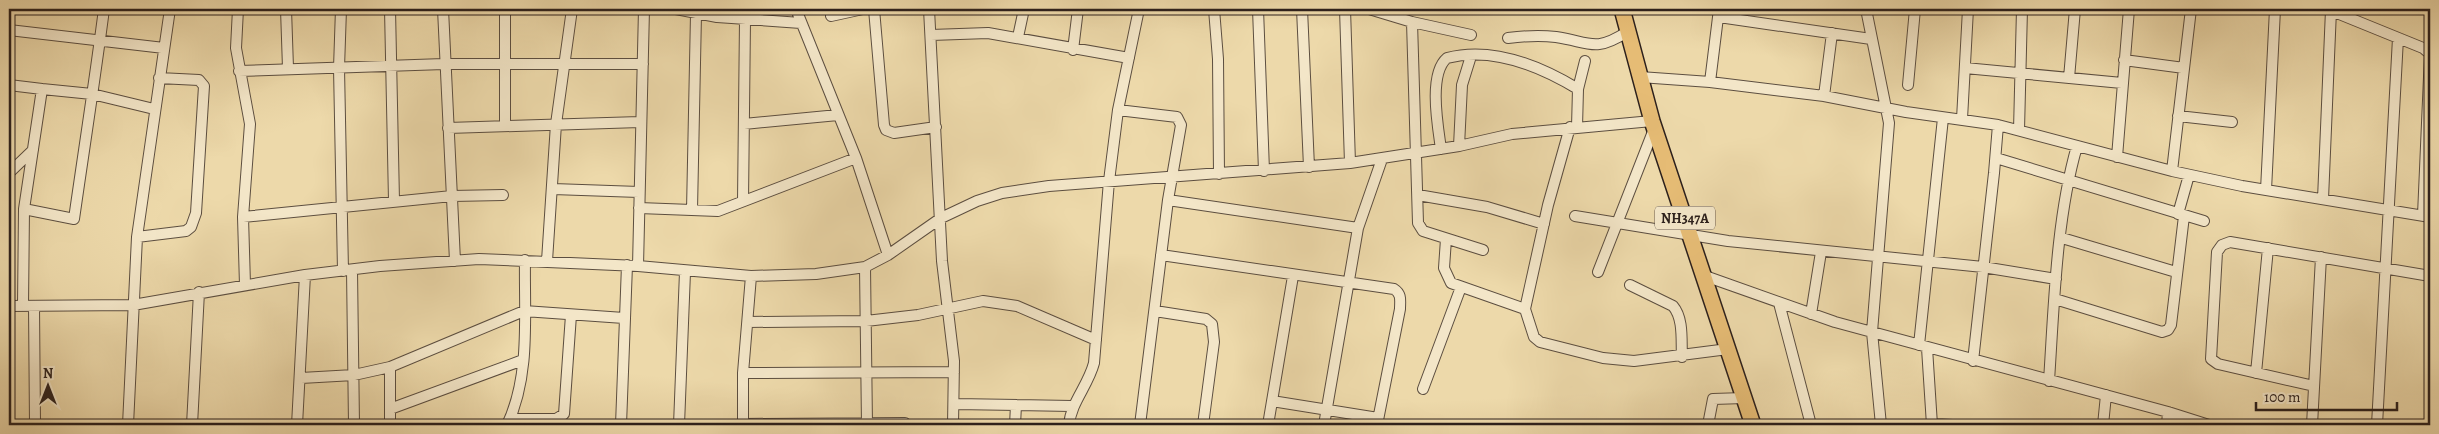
<svg xmlns="http://www.w3.org/2000/svg" width="2439" height="434" font-family="Alegreya,serif">
<rect width="100%" height="100%" fill="#edd9aa"/>
<filter id="stains"><feTurbulence type="fractalNoise" baseFrequency=".004" numOctaves="4"/><feColorMatrix values="0 0 0 0 .2 0 0 0 0 .09 0 0 0 0 .02 0 0 0 .5 -.17"/></filter>
<radialGradient id="worn" r=".72"><stop offset=".6" stop-color="#630" stop-opacity="0"/><stop offset="1" stop-color="#630" stop-opacity=".3"/></radialGradient>
<g fill="none" stroke-linecap="round" stroke-linejoin="round">
<defs>
<path id="minor" d="M104 9C95 79 84 149 74 219L24 209 42 89 92 94 154 109
M238 9 236 48 250 124 243 217 245 285
M286 9 288 68
M341 9 339 68 343 271
M390 9 394 201
M443 9 455 261
M676 9 717 17 801 23
M796 9 856 158 888 255
M874 9 884 125 886 130 894 133 936 127
M929 9 942 261 954 361 953 425
M1214 9 1218 59 1219 174
M1258 9 1264 171
M1302 9 1309 167
M1345 9 1350 163
M1369 9 1412 22 1471 35
M1866 9 1889 123 1872 332 1881 425
M2327 9 2423 48 2430 54 2423 215
M831 16 863 9
M1719 17 1871 39
M1412 22 1418 223 1423 231 1483 250
M9 30 164 48
M931 35 988 33 1129 58
M1018 37 1024 9
M1508 38C1524 36 1539 35 1556 37 1590 42 1594 53 1627 32
M1073 50 1078 9
M2124 60 2184 68
M1965 68 2122 83
M239 71 444 64H643
M1640 77 1710 82 1824 96 1906 112 1998 125 2172 171 2242 186 2430 217
M2069 78 2075 9
M1710 82 1719 9
M9 85 42 89
M1908 85 1915 9
M1824 96 1832 33
M1118 110 1177 117 1181 125 1168 200 1140 425
M2178 116 2232 122
M1962 119 1968 9
M744 124 838 115
M505 126V9
M1570 127 1548 205 1525 309 1534 337 1540 342 1603 358 1634 361 1728 349
M1577 127 1578 89 1585 61
M448 128 640 122
M2019 130 2022 9
M1459 146 1462 85 1471 56
M1441 149C1438 127 1428 74 1447 58 1492 46 1540 66 1578 89
M2117 157 2129 9
M1996 158 2204 221
M2172 171 2191 9
M9 173 33 150
M553 189 639 192
M2266 190 2275 9
M1418 195 1487 207 1544 224
M2323 199 2331 10
M1168 200 1358 228
M743 201 745 20
M639 208 718 211 856 158
M692 210 696 14
M2178 214 2189 175
M1575 216 1728 241 1983 267 2056 279
M243 217 452 196 503 195
M137 237 186 231 191 227 196 213 204 86 199 80 159 78
M2062 238 2176 272
M1446 239 1444 268 1451 283 1525 309
M1161 255 1394 289C1402 294 1400 301 1400 309L1377 425
M547 261 556 124 572 9
M638 266 644 9
M865 267 867 425
M352 270 354 425
M1598 272 1654 129
M1705 276 1835 322 2168 412 2209 425
M1630 285 1673 306C1684 319 1681 341 1682 357
M2055 299 2162 332 2168 330 2171 325 2184 216
M1779 303 1811 425
M9 306 133 305 305 275 380 266 479 259 638 266 751 276 816 274 865 267 888 255 941 218 977 201 1002 193 1049 186 1350 163 1459 146 1512 134 1652 121
M23 306 24 209
M34 306 35 425
M1155 311 1206 319 1212 324 1214 342 1203 425
M1811 314 1821 252
M748 322 866 321 918 315 983 301 1017 306 1096 340
M1919 345 1943 118
M1927 348 1932 425
M1973 361 1994 173 1998 125
M390 367V425
M743 373 954 372
M2256 373 2268 248
M301 378 354 375 390 367 524 311 624 318
M2049 381C2054 306 2056 219 2077 146
M2314 386 2218 364 2211 359 2217 252 2222 245 2230 242 2430 276
M1423 389 1461 287
M1272 401 1378 418
M955 404 1072 406
M390 409 523 360
M510 419H556L564 414 571 315
M743 424 905 423
M1932 424 1952 425
M128 425 137 237 170 9
M192 425 199 292
M297 425 305 275
M507 425C531 375 524 314 525 260
M621 425 627 265
M679 425 685 272
M743 425V373L751 276
M1015 425 1016 405
M1069 425C1071 402 1088 386 1094 363L1109 181 1118 110 1139 9
M1268 425 1293 276
M1324 425 1358 228 1382 159
M1708 425 1713 399 1744 398
M2103 425 2106 395
M2167 425 2168 412
M2312 425 2321 257
M2377 425 2398 38"/>
<path id="highway" d="M1622 9 1652 121 1753 425"/>
</defs>
<!-- minor casing -->
<use href="#minor" stroke="#5c4e40" stroke-width="12"/>
<!-- highway casing -->
<use href="#highway" stroke="#2c201c" stroke-width="18"/>
<!-- minor -->
<use href="#minor" stroke="#f3e6c8" stroke-width="10"/>
<!-- highway -->
<use href="#highway" stroke="#e6bc75" stroke-width="15"/>
</g>
<g text-anchor="middle" dominant-baseline="central" stroke-width="4" stroke-linejoin="round" paint-order="stroke">
<!-- shield labels -->
<rect fill="#f3e6c8" stroke="#685b50" stroke-width="1" x="1655" y="206.5" width="60" height="23" rx="4"/>
<g font-size="14" font-weight="bold" fill="#2c201c">
<text x="1685" y="218">NH347A</text>
</g>
</g>
<!-- margin -->
<rect width="2439" height="434" fill="none" stroke="#edd9aa" stroke-width="30"/>
<rect x="10" y="10" width="2419" height="414" fill="none" stroke="#2c201c" stroke-width="2.5"/>
<rect x="15" y="15" width="2409" height="404" fill="none" stroke="#2c201c"/>
<!-- north arrow -->
<g transform="translate(48 386)" stroke="#f3e6c8" stroke-width="4" paint-order="stroke">
<path d="M0-4L9 19L0 12L-9 19Z" fill="#2c201c"/>
<text y="-8" font-size="14" font-weight="bold" text-anchor="middle" fill="#2c201c">N</text>
</g>
<!-- scale -->
<path d="M2256 402v8h141v-8" fill="none" stroke="#2c201c" stroke-width="2.5"/>
<text x="2264" y="402" font-size="15" fill="#2c201c" stroke="#f3e6c8" stroke-width="4" paint-order="stroke">100 m</text>
<rect width="100%" height="100%" filter="url(#stains)"/>
<rect width="100%" height="100%" fill="url(#worn)"/>
</svg>
